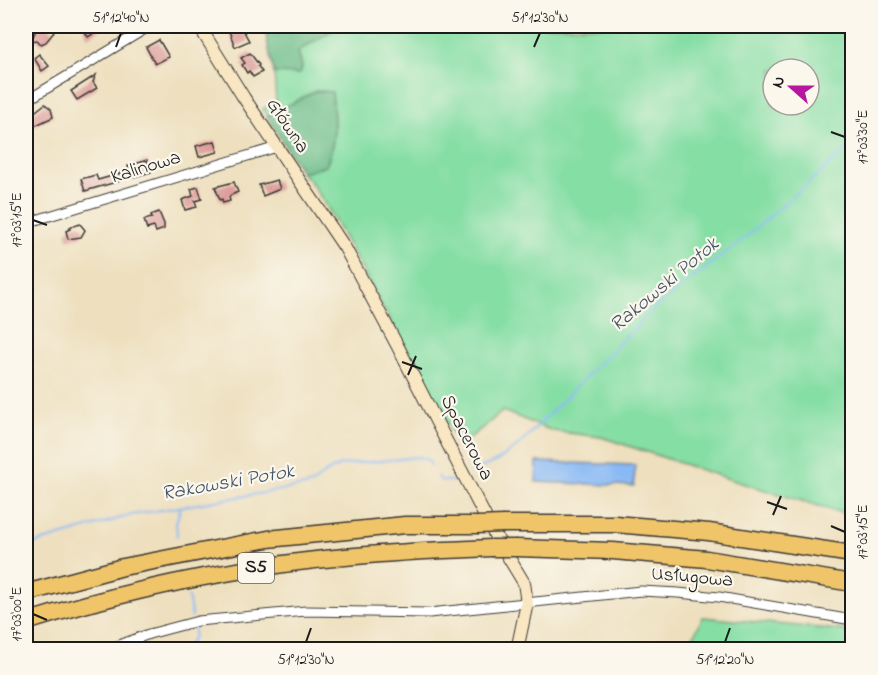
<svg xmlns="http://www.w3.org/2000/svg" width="878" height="675" font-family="'Indie Flower',sans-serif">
<rect width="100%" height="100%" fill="#fbf7ec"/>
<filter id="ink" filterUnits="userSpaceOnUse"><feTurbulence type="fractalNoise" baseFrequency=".0167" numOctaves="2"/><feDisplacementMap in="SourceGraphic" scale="12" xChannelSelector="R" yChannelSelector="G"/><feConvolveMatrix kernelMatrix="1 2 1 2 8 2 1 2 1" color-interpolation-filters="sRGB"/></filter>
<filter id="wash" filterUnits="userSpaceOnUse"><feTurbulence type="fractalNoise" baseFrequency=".008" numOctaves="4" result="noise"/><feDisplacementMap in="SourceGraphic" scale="24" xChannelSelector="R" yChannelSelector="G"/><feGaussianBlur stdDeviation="1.35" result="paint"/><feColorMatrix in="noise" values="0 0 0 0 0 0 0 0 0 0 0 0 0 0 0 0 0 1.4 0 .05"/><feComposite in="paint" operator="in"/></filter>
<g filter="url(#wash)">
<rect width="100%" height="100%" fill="#eee0bf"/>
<!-- green -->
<path fill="#85dea4" stroke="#507d60" stroke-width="1.5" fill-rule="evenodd" d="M339 26H852V516L735 481 601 437 553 431 503 411 460 446 326 205 310 181 302 173 326 166C337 139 334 121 332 92L316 91 267 116 263 109 276 101 274 73H300L302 67 298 51ZM773 69H809V105H773Z
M703 617 850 631 852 632V649H687Z"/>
<!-- forest -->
<path fill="#6cbd8a" stroke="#446c53" stroke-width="1.5" d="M264 26H339L298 51 302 67 300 74 274 73Z
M316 91 332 92C334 120 337 139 326 166L302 173 267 116Z"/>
<!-- water -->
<path fill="#89b9f5" stroke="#526a88" stroke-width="1.5" d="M537 462 635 465 634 486 536 482Z"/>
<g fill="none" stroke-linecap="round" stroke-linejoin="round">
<!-- stream -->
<path stroke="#89b9f5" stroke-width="2" d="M473 471 497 461 518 446 651 311 746 237 852 145
M437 476 442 481H454
M177 536 176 523 181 506
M26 546 131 515 305 486 312 484 325 473 340 465 418 457 428 460 431 465
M188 596 192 618
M186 650 194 636V627"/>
</g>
<g id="blocks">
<!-- building -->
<path fill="#dd9e9b" d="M38 26H48L54 32 46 42 41 44 37 40 31 41Z
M88 26H106L88 37 83 29Z
M241 26 249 41 235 47 229 31Z
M159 40 169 57 155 64 146 47Z
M250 53 259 65 258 66 262 72 253 77 249 71 247 73 242 65 245 63 241 58Z
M39 54 49 66 42 71 34 58Z
M96 75 93 82 97 88 77 100 71 91Z
M45 104 51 109 53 117 32 127 27 118Z
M215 141 218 152 199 157 196 146Z
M147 160 151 172 85 191 81 179 96 175 98 180 129 171 128 166Z
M277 180 280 189 263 196 259 185Z
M234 182 238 192 231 195 229 197 230 201 223 203 222 199 220 200 215 187Z
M198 187 202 199 195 201 197 207 185 210 182 200 193 196 191 189Z
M159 212 164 224V229L156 232 154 227 147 229 144 220 152 218 151 215Z
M80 224 85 230 81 237 68 239 66 231 70 229V227Z"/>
</g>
</g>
<g filter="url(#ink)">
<use href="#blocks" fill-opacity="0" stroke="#3c3934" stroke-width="1.5"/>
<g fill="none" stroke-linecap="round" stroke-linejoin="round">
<defs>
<path id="street" d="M26 101 150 26
M26 223 277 147
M106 650 149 634 198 621 306 611 429 613 641 591 678 593 719 597 852 620"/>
<path id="secondary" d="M199 26 244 98 345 248 397 345 492 530 524 583 527 603 517 650"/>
<path id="highway" d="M503 524H615L709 532 852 554
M516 548 613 551 707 559 852 583
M26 593 123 567 268 539 405 525H477
M26 622C105 597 187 578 269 566 343 555 417 551 491 548"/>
</defs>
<!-- street casing -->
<use href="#street" stroke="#3c3934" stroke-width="11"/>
<!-- secondary casing -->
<use href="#secondary" stroke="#3c3934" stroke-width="14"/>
<!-- highway casing -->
<use href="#highway" stroke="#3c3934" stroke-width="19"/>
<!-- street -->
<use href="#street" stroke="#fff" stroke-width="9"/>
<!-- secondary -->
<use href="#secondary" stroke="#f9e7c3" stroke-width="12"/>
<!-- highway -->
<use href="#highway" stroke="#f0c469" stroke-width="16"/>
<defs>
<path id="highway-bridge" d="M477 525 503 524
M491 548H516"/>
</defs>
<!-- highway-bridge casing -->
<use href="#highway-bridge" stroke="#3c3934" stroke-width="19" stroke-linecap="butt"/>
<!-- highway-bridge -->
<use href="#highway-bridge" stroke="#f0c469" stroke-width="16"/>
</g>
</g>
<!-- ticks -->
<path fill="none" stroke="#1c1c1c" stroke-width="2" d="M116 47 121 33M534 47 540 33M831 132 845 137M33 220 47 225M402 362 422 369M408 375 416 356M767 502 787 509M773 515 781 496M831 526 845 532M33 614 47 620M306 642 311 628M725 642 730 628"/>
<g text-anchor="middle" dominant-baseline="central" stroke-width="4.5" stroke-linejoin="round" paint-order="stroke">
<!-- shield labels -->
<rect fill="#fbf7ec" stroke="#5f5e5a" stroke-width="1.5" x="238" y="553" width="36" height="30" rx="4.5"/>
<g font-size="18" font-weight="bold" fill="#1c1c1c">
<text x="256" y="568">S5</text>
</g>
<!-- street labels -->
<g font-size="20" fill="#1c1c1c" stroke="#fbf7ec">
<text transform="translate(287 126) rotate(56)">Główna</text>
<text transform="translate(146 168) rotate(-17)">Kalinowa</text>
<text transform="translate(466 438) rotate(63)">Spacerowa</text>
<text transform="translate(692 578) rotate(5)">Usługowa</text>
</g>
<!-- water labels -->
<g font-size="21" font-style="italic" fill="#425368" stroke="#fbf7ec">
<text transform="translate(665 285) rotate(-40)">Rakowski Potok</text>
<text transform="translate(228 483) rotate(-10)">Rakowski Potok</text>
</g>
</g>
<!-- margin -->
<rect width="878" height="675" fill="none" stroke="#fbf7ec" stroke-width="66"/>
<!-- north arrow -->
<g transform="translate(791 87) rotate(291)"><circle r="28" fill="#fbf7ec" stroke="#a29f99" stroke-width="1.5"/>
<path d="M0-4.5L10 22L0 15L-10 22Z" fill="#b5179e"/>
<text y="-9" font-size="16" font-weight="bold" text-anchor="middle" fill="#1c1c1c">N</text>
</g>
<rect x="33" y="33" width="812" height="609" fill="none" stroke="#1c1c1c" stroke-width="2"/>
<g font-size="15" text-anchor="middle" fill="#1c1c1c">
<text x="121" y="22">51°12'40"N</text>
<text x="540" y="22">51°12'30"N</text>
<text transform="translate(862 137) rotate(-90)" y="5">17°03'30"E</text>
<text transform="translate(16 220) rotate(-90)" y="5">17°03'15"E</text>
<text transform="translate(862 532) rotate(-90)" y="5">17°03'15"E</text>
<text transform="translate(16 614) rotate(-90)" y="5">17°03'00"E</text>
<text x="306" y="664">51°12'30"N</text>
<text x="725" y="664">51°12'20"N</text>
</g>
</svg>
